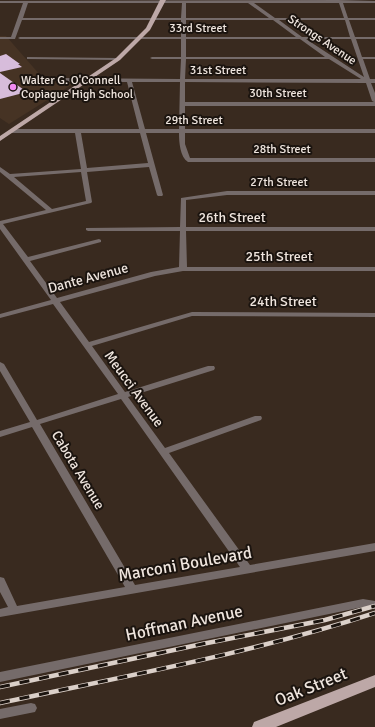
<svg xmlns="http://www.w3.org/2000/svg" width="375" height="727" font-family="Signika,sans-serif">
<rect width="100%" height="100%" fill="#392a1f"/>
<!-- built -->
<path fill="#463324" d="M0 36H6L47 83 76 82 9 124 0 118Z"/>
<!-- building -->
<path fill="#d7bcdb" d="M6 54 20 64H18L22 67 0 72V56Z
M0 73 27 92 0 99Z"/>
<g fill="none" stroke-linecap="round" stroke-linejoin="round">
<!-- minor -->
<path fill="#756b6a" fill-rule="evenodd" d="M338 0 375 1V3H343L348 18H375V20H349L355 37H375V39H356L362 57H375V59H363L370 79H375V83H371L375 93V106H185V129H375V133H185V144L190 158H375V162H188C180 157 179 142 179 133H146L163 195 162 196H158L157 195 149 167 87 172 92 202 91 203 3 224 28 257 99 239 101 240V242L30 261 57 298 151 272 179 267 180 231H88L86 230V228L180 227 181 198 227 191H375V195H227L186 200V227H375V231H186L187 267H375V271H183L155 276 60 302 89 342 192 312 375 313V317L192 316 92 346 125 392 208 366H214L215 368 214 370 128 397 165 448 255 416H261L262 418 261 420 169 453 250 565 375 543V551L0 617V609L8 607 0 592V577L4 578 17 606 125 587 32 427 0 437V431L30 422 0 371V362L4 364 37 420 118 394 53 304 0 318V314L51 300 0 229V221L46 210 0 172V167L10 174 81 169 75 133H12L9 131 12 129H139L127 82H60L57 80 60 78 180 79 181 59H152L150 58 152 57H181V39H20L18 38 20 37H181V20H22L15 39H0V37H11L23 3H0V1ZM28 3H182L181 18H23ZM186 3H248L269 18H186ZM254 3H339L344 18H275ZM186 20H273L296 37H186ZM279 20H345L350 37H302ZM186 39H300L325 57H186ZM306 39H351L364 77ZM186 59H329L361 79H185ZM132 82H180L179 129H145ZM185 82 366 83 372 101 374 102H185ZM81 133H140L148 163 87 168ZM81 172 86 201 52 209 14 177ZM121 399 240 567 135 585 40 424Z
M27 57 118 58 120 59 118 60 29 59H27Z
M363 599 375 601V609L363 607 0 682V672Z
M31 703 35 704 37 708 35 712 0 719V709Z"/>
<!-- major -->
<path fill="#bda8a7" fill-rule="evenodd" d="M160 0H166L150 30 120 60 0 141V136L116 58 146 28Z
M375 675V687L276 727H252L254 722Z"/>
<defs>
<path id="rail" d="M0 687 202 644 325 620 375 606
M0 703C125 676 253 653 375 613"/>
</defs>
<!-- rail casing -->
<use href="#rail" stroke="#dbd0c9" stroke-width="4.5"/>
<!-- rail -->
<use href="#rail" stroke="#1b140f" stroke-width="3" stroke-dasharray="10" stroke-linecap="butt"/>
</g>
<!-- markers -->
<circle fill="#f28af3" stroke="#1b140f" stroke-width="1.5" cx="13" cy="87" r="4"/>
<g text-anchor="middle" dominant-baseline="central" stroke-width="4" stroke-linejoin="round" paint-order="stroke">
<!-- far-street labels -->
<g font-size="12" fill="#efe5de" stroke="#1b140f">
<text x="198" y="28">33rd Street</text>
<text transform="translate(322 40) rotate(34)">Strongs Avenue</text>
<text x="218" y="70">31st Street</text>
<text x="278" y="93">30th Street</text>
<text x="194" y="120">29th Street</text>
<text x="282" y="149">28th Street</text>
<text x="279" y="182">27th Street</text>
</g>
<!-- far-poi labels -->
<g font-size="12" fill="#efe5de" stroke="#1b140f" text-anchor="start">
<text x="21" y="80">Walter G. O'Connell<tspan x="21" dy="14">Copiague High School</tspan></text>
</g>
<!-- street labels -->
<g font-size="14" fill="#efe5de" stroke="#1b140f">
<text x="232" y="217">26th Street</text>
<text x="279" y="256">25th Street</text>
<text transform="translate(88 278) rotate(-15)">Dante Avenue</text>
<text x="283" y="301">24th Street</text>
<text transform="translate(134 389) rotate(54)">Meucci Avenue</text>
<text transform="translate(78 470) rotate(59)">Cabota Avenue</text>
</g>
<!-- near-street labels -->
<g font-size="17" fill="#efe5de" stroke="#1b140f">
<text transform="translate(185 564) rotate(-10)">Marconi Boulevard</text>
<text transform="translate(184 623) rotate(-12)">Hoffman Avenue</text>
<text transform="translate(311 687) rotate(-22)">Oak Street</text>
</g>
</g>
</svg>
